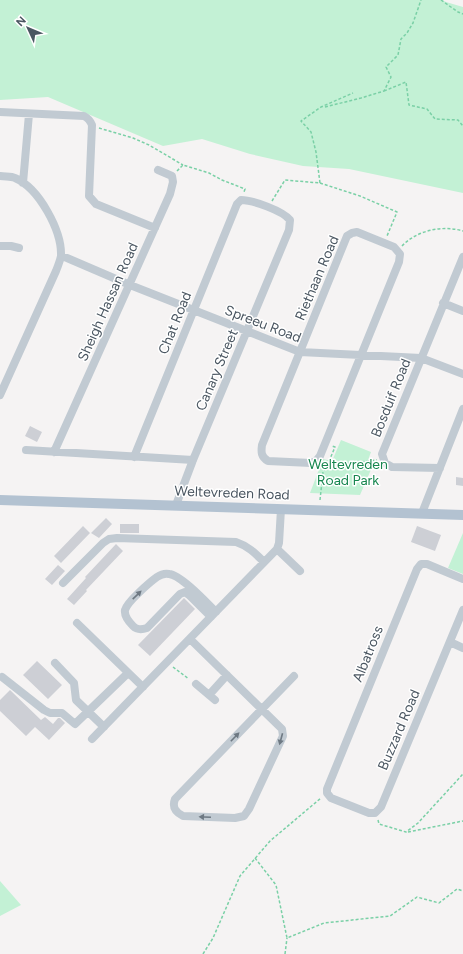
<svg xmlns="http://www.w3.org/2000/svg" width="463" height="954" font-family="Figtree,sans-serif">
<rect width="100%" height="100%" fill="#f5f3f3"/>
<!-- green -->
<path fill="#c3f1d5" d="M0 0H442L446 2 463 7V193L349 169 303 166 250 154 202 139 163 146 48 97 0 100Z
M341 440 371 452 367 463 373 465 360 495 310 493 323 459 332 461Z
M463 533V574L448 568Z
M0 881 21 905 0 916Z"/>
<!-- building -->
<path fill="#cdcfd5" d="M30 426 42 432 37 442 25 436Z
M456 477 463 478V486L456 485Z
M106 518 112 524 99 538 91 533Z
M120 524H139V533H120Z
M83 526 90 533 61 563 54 556Z
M417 526 441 535 435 551 411 542Z
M116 544 123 551 86 590 87 591 74 605 67 599 86 578 85 577Z
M58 565 65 571 52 585 45 579Z
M184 598 195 609 150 656 138 645Z
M37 661 62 685 48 699 23 675Z
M10 690 41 720 45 717 53 724 58 718H60L65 723 49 740 35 727 26 736 0 711V700Z"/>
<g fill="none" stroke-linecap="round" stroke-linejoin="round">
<!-- path -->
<path stroke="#7ad0a6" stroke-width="1.5" stroke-dasharray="3 2" stroke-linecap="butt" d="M441 0 458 12 463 14
M384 91 406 82 409 105 427 109 435 119 458 120 463 126
M325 107 361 98 384 91 391 77 386 67 398 55 401 39 407 33 413 23 421 0
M99 128 133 138 149 145 183 165
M177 171 183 165 209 173 222 180 245 189 244 192
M320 183 360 196 397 212 387 236
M272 201 285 180 320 183 316 152 311 132 301 121 321 107 353 93
M402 246C417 230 443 225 463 231
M327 466 335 447 332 446
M320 500 323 472 327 466 377 460
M173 667 189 679
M378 820 379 824 406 832 418 823 463 774
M408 832 463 821
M255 858 276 885 287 938 324 923 390 916 417 897 439 903 457 889 463 891
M203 954 213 938 240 876 270 841 321 798
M285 954 287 938"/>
<!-- minor -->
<path stroke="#c1cad2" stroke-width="8" d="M0 112 84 116C88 118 90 120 92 125L89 196 96 204 155 228
M0 176C5 177 11 176 15 178 39 188 62 231 61 256 60 261 58 266 56 271L0 395
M23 183 29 114
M357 232 394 247 400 254 399 262 320 456 316 461 311 463 268 461C261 457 261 452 262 445L347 236 352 233Z
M0 246H11L19 248
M61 256 67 258 130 285 300 352 421 358 463 374
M443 303 463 311
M26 450 193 460
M54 452 170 194 173 182 172 176 158 170
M134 457 237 204 241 200C253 200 283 211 290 220L289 230 193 460 176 505
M440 468 392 467 385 463 382 454 463 257
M422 513 463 409
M277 549 300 571
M463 579 427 564H421L417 569 327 789V793L331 798 369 813H375L381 807 463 610
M63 583 103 543 109 539 117 538 236 542C248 546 255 553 264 562
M211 617 189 595 185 592 180 594 147 628C141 630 137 630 133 626 129 622 124 616 125 610 127 602 150 582 157 577 160 575 165 573 169 574 181 575 206 602 216 612
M77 623 143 687
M190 639 282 729 283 736 249 809 244 816 235 818 183 816C175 812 172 807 175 799L294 676
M450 642 463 648
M55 663 74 683 76 700 104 727
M2 677 44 710 50 713H62L75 724 128 673
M196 684 215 700
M209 695 227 675
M92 739 277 549 279 543 281 509"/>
<!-- major -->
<path stroke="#b3c2d1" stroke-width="10" d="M0 500 463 515"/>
</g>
<!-- one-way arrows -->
<defs><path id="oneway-solid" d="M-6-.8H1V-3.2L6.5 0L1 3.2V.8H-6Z"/></defs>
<g fill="#6e7983">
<use href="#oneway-solid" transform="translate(137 595) rotate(-44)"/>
<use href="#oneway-solid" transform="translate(235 737) rotate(-46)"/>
<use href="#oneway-solid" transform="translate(281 739) rotate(105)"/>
<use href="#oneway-solid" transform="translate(205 817) rotate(-177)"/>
</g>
<g text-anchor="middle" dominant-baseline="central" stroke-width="3" stroke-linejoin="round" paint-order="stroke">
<!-- street labels -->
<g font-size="14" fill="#4a5661" stroke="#fff">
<text transform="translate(317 278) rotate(-67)">Riethaan Road</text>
<text transform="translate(108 302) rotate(-66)">Sheigh Hassan Road</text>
<text transform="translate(175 323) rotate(-68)">Chat Road</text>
<text transform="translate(263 324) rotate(21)">Spreeu Road</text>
<text transform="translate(217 370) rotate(-67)">Canary Street</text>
<text transform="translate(391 398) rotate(-68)">Bosduif Road</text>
<text transform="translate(232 493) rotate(2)">Weltevreden Road</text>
<text transform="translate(368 654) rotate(-68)">Albatross</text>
<text transform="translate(399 730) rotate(-67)">Buzzard Road</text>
</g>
<!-- park labels -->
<g font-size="14" fill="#17864f" stroke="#fff">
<text x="348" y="464">Weltevreden<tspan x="348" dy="16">Road Park</tspan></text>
</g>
</g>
<!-- north arrow -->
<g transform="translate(28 28) rotate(314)" stroke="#ffffff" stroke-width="3" paint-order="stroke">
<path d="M0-3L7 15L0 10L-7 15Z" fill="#4a5661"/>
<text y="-6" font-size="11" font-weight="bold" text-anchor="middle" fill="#4a5661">N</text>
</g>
</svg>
